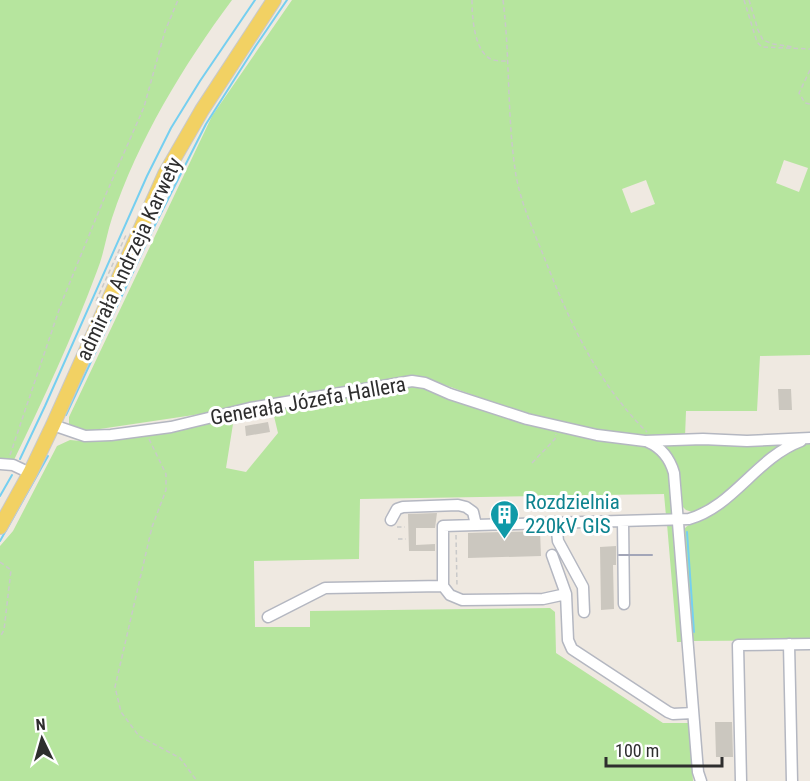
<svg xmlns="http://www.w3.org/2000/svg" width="810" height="781" font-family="'Roboto Condensed',sans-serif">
<rect width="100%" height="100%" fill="#efe9e1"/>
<!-- green -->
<path fill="#b6e59e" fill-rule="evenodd" d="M0 0H232C183 66 138 140 112 218 106 236 104 254 97 271 73 336 43 400 13 462L0 460Z
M292 0H810V355L760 356 757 411H686L685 437C637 436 595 431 548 419 508 409 469 393 430 380L410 377 394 378 234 409 93 430H83L69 425V417L212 116ZM784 160 808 168 799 192 776 183ZM646 180 655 204 631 213 622 189Z
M413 387 429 390C482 407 536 428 591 439 612 444 642 438 658 453 674 468 671 494 673 514L666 516 664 494 360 499 359 559 254 561 255 627H310V611L550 608 555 612 556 653 663 723H689L693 781H0V546L13 531 57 446 70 440 91 442 179 430 246 413 397 388ZM273 412 278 433 246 472 226 468 233 424Z
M788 441 757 462 712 505 692 512 686 510 681 505 678 471 665 448 666 444Z
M804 444H810V640L691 641 683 530C692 520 708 518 719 510 725 505 730 499 736 493 757 474 778 456 804 444Z
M667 524H672L676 527 684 642H677Z"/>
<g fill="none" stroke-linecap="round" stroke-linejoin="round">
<!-- stream -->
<path stroke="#75cff0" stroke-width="2" d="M66 415 156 223 206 124 255 47 287 0
M20 459 45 406 147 176 171 128 200 81 255 0
M0 496 12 475
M687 532 694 632
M0 541 48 456"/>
</g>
<!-- building -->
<path fill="#cbc7bf" d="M778 389H791L792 410H779Z
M268 422 270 432 246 436 245 426Z
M437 513 435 528H416V545L435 544V551H409L408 514Z
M540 531 541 556 468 558V533Z
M616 546V565H613L614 609 601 610 600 547Z
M715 722H732L733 757H716Z"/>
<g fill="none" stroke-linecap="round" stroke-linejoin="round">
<defs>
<path id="minor" d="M53 425 85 436 111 435 171 427 250 408 412 381 425 383 450 394 527 419 597 435 645 441 703 439 747 441 810 438
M648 442C662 448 670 459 674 473L698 772 701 781
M0 464 13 465 30 473
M391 520 397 509 403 507 458 505 466 507 473 512 476 525
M623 521 624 604
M556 522 558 541 583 587 584 612
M552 555 566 594 568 640 572 649 668 712 673 714 693 713
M566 594 543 599 462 600 450 595 443 586V526L689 519C734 506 756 458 801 441
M268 617 325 588 443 586
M789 644 792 781
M741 781 738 645 810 644"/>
<path id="major" d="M0 527 30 473 53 425 165 174 202 110 274 0"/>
</defs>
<!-- minor casing -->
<use href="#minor" stroke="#b4b7c1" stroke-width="13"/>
<!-- major casing -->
<use href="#major" stroke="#c9c9c9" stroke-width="16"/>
<!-- path -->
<path stroke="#c9c9c9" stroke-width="1.5" stroke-dasharray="4.5 3" stroke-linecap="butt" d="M472 0C472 16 474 54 493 60 497 61 503 61 507 61
M503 0C510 56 507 113 515 169 519 198 531 225 542 252 568 318 595 381 647 432
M744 0 757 42 762 47 810 49
M749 0 758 30 763 40 773 44 794 47
M810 70 799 93 805 103 810 104
M96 301 126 235
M149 439 166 474V490L152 527 115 687 121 712 139 736 180 758 197 781
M10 455 61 304 103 201 144 107 165 31 178 0
M532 463 555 439 556 434
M397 527H405
M456 535 457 587
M398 539H406
M0 562 11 570 4 630 0 637"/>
<!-- minor -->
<use href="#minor" stroke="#fff" stroke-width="10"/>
<!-- major -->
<use href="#major" stroke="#f2d163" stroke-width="14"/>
<!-- rail -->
<path stroke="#a3a6b8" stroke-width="2" d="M619 555H652"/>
</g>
<!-- icons -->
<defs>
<symbol id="building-pin" viewBox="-11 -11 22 30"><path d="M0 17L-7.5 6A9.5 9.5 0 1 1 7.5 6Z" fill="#0f9aa8" stroke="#fff"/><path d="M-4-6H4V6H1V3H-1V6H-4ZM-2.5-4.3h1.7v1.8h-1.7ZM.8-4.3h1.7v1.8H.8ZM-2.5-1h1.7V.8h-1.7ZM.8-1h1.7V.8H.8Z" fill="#fff"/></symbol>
</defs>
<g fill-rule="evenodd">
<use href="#building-pin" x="488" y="498" width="33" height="45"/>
</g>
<g text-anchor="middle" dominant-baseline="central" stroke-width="6" stroke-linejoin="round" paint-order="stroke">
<!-- street labels -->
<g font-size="21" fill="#2e2e2e" stroke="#fff">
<text transform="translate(129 259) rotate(-65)">admirała Andrzeja Karwety</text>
<text transform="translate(308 401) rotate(-10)">Generała Józefa Hallera</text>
</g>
<!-- culture labels -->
<g font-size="21" fill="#0d838f" stroke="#fff" text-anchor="start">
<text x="525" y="502">Rozdzielnia<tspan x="525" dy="24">220kV GIS</tspan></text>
</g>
</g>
<!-- north arrow -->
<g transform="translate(42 739) rotate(355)" stroke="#ffffff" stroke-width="4.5" paint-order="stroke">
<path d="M0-4.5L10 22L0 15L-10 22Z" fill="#2e2e2e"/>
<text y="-9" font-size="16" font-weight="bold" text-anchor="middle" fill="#2e2e2e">N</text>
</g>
<!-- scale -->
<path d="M606 757v9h116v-9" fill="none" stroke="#2e2e2e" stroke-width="3"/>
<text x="615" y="757" font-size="18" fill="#2e2e2e" stroke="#ffffff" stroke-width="4.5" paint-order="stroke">100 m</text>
</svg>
